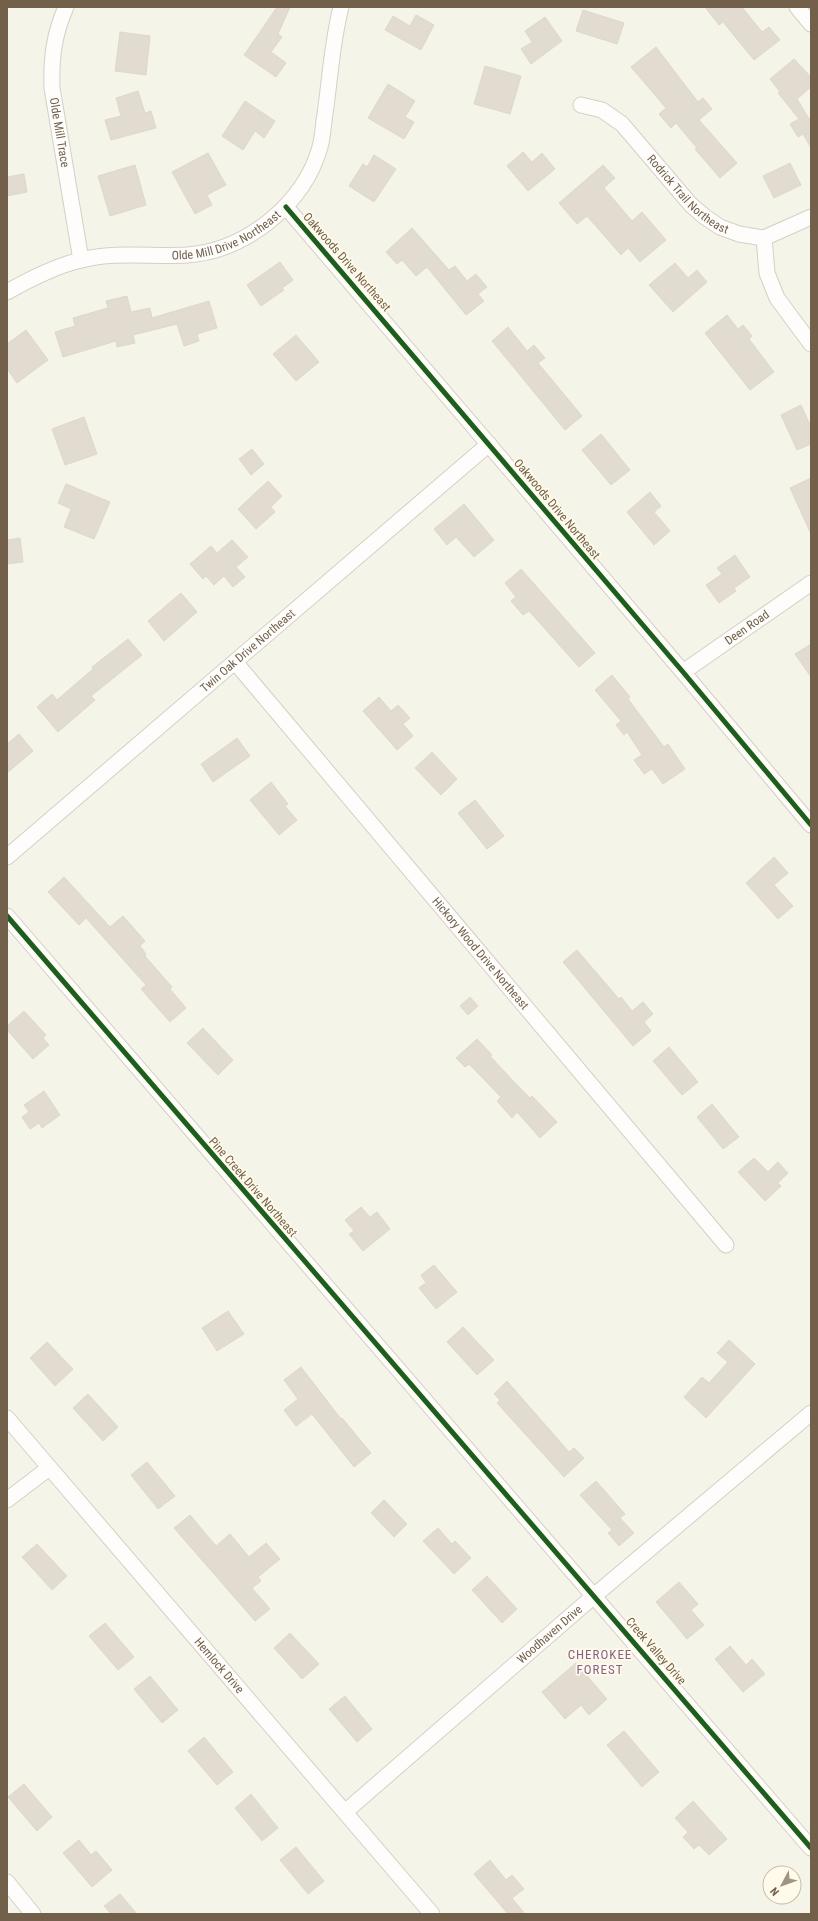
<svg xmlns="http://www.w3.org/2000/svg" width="818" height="1921" font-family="'Roboto Condensed',sans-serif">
<rect width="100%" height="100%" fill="#f5f4e9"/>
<!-- building -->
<path fill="#e2dcd0" stroke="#ded8cb" d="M277 7H290L278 34 282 37 271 52 286 63 276 77 244 55Z
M705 7H742L762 32 769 27 780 40 754 60 723 22 719 25Z
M583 10 624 23 617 44 576 31Z
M416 15 434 25 421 50 385 30 393 16 410 26Z
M545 17 562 41 531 64 521 49 532 42 525 31Z
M120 32 150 36 146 75 115 71Z
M656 47 698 102 703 98 712 109 699 120 737 163 720 178 695 149 697 148 676 123 671 128 659 114 666 108 631 67Z
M794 59 811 77V87L797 99 811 122V148L803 134 798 137 790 124 799 119 778 93 780 92 770 79Z
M485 66 521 76 510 114 474 104Z
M388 84 415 101 405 117 414 122 404 139 368 118Z
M138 91 145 113 151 111 156 128 111 140 105 120 121 116 116 98Z
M245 101 275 121 264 138 255 131 243 150 222 136Z
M523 152 532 162 542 153 555 169 528 191 507 166Z
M208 153 226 185 207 195 212 205 195 214 172 172Z
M374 155 396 169 374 202 349 186 363 164 367 167Z
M790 163 801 185 774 198 763 176Z
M135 165 146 205 110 216 98 176Z
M603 165 615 178 604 188 632 221 642 212 666 240 640 262 628 248 621 255 587 216 577 224 559 203Z
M24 174 27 192 7 196V177Z
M412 228 449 270 455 266 467 281 476 274 487 287 478 294 484 301 466 315 427 267 416 276 402 260 397 264 386 252Z
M280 262 293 280 282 288 284 290 261 306 247 285Z
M675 263 688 278 697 270 707 282 673 312 649 285Z
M127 296 131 312 150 308 152 318 209 301 217 328 197 334 199 341 184 346 177 324 133 335 135 343 117 347 116 341 63 357 55 332 75 326 73 318 108 308 106 301Z
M727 315 738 329 743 325 752 336 749 339 774 372 750 390 705 333Z
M508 327 527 351 534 345 545 358 538 363 582 416 565 430 492 341Z
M26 330 48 360 17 383 7 369V344Z
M296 335 319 362 296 381 273 354Z
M801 405 811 427V444L797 450 781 415Z
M84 417 97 454 65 465 52 429Z
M601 434 630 470 611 485 582 450Z
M252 449 264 464 251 475 239 459Z
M811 478V534L790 488Z
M268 481 282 496 271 507 275 512 256 529 238 509Z
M66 484 110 502 94 539 64 527 71 509 58 503Z
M650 492 661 506 654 512 670 531 654 545 627 512Z
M464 504 494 540 474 557 456 537 447 545 434 529Z
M20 538 23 562 7 564V540Z
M232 540 248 557 236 567 245 577 233 587 224 576 214 585 206 576 203 579 190 564 211 546 217 553Z
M735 555 750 577 734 588 736 591 719 603 706 585 722 574 717 568Z
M521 569 595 653 579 667 529 611 523 615 511 601 516 597 505 583Z
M181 593 197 612 164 641 148 621Z
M128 639 142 655 91 696 95 700 58 732 37 707 52 694 57 700 93 669 92 667Z
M811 644V677L795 654Z
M612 675 630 697 628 699 664 747 668 744 685 769 663 784 652 769 644 774 634 760 642 755 627 732 624 735 616 725 621 721 595 690Z
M379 697 391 711 398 705 410 718 403 724 413 736 397 750 363 711Z
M19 734 33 751 7 773V744Z
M237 738 250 756 213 782 201 764Z
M432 752 457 779 441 795 415 768Z
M271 782 288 804 285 806 297 820 279 835 250 800Z
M475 800 504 836 487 849 458 813Z
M774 857 788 873 774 885 793 906 778 919 746 883Z
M64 877 110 927 123 916 145 941 140 946 146 954 145 956 172 987 170 989 186 1008 170 1022 141 989 146 985 86 918 79 925 48 892Z
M577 950 619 999 621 997 632 1011 643 1002 653 1014 644 1022 651 1031 633 1046 563 962Z
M470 997 478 1006 468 1015 460 1006Z
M24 1011 46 1035 43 1038 49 1045 33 1059 7 1030V1026Z
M203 1028 233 1060 218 1075 187 1043Z
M477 1039 492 1055 490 1056 516 1084 530 1098 532 1096 557 1122 540 1138 517 1112 512 1118 497 1101 501 1097 469 1064 465 1067 456 1058Z
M669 1047 698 1082 682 1095 653 1061Z
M44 1091 60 1115 42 1128 39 1123 30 1129 22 1117 29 1112 24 1105Z
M712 1104 739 1137 723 1149 697 1117Z
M754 1158 768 1172 778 1162 788 1173 778 1183 781 1186 765 1201 738 1172Z
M361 1207 370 1217 377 1212 390 1229 363 1251 349 1234 354 1231 345 1220Z
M434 1265 457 1292 436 1309 419 1288 426 1283 421 1275Z
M228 1311 244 1334 217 1351 202 1328Z
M463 1327 494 1360 477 1375 447 1342Z
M729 1340 755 1364 706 1418 684 1397 702 1377 709 1383 728 1362 717 1353Z
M47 1342 73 1369 55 1386 30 1358Z
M301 1367 341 1419 342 1418 371 1453 354 1467 312 1414 296 1426 284 1410 298 1399 284 1380Z
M507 1381 569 1452 574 1448 584 1458 564 1477 497 1403 500 1400 494 1394Z
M88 1394 118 1427 103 1441 73 1408Z
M147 1462 175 1496 158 1509 131 1475Z
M596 1481 625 1514 620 1518 634 1533 619 1546 608 1533 612 1530 580 1495Z
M384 1500 407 1524 394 1537 371 1513Z
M190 1515 216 1546 230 1534 249 1557 266 1543 280 1559 258 1577 261 1581 252 1588 270 1609 255 1621 174 1528Z
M438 1528 452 1544 455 1541 471 1558 454 1574 423 1541Z
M37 1544 67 1576 52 1590 22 1557Z
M487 1576 517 1609 502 1623 472 1590Z
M679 1582 698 1604 691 1610 704 1625 687 1639 656 1602Z
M105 1623 134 1657 118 1670 89 1636Z
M290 1633 319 1664 302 1679 274 1648Z
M730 1646 746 1665 752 1659 765 1674 743 1692 715 1659Z
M576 1663 607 1699 589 1715 581 1705 565 1719 542 1692Z
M150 1676 178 1710 162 1723 134 1689Z
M345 1696 372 1729 357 1742 329 1709Z
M624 1731 659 1772 642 1787 607 1745Z
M204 1737 233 1772 217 1785 188 1751Z
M24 1784 52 1817 37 1831 8 1797Z
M251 1794 278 1828 262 1841 235 1808Z
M693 1801 727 1839 709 1855 699 1845 694 1849 683 1837 688 1832 675 1818Z
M79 1840 91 1855 96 1851 112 1870 92 1887 63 1853Z
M296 1847 324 1881 308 1894 280 1860Z
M490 1860 506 1880 512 1875 524 1889 512 1898 525 1914H508L474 1874Z
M120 1894 137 1914H111L104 1906Z"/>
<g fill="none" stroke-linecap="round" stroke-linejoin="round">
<defs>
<g id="minor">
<path id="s1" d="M66 7C54 34 51 58 52 88L81 260"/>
<path d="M797 7 811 24"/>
<path id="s2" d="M581 105 602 110 622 124 691 205 705 217 720 227 739 234 764 238 811 217"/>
<path d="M286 207 683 672 811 825"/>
<path d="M764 238 767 273 777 298 811 344"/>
<path id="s3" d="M7 292C30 279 55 266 81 260 115 251 152 257 187 255 246 251 304 204 320 147 323 137 323 125 325 114 330 79 332 42 341 7"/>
<path id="s4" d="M235 662 726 1245"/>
<path id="s5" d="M683 672 811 583"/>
<path id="s6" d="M7 857 489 444"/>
<path d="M7 916C275 1227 545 1536 811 1848"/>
<path id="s7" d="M7 1418 432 1914"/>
<path d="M7 1500 49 1468"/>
<path id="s8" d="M345 1812 595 1595 811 1413"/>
<path d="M7 1882 33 1914"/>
</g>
</defs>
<!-- minor casing -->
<use href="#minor" stroke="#d4d0c6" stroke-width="17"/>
<!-- minor -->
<use href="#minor" stroke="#fefdfc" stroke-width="15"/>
<defs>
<path id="cycleway" d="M286 207 683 672 811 825
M7 916C275 1227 545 1536 811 1848"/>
</defs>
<!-- cycleway casing -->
<use href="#cycleway" stroke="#fffae9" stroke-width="8"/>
<!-- cycleway -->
<use href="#cycleway" stroke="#1b5e20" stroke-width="5"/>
</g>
<g text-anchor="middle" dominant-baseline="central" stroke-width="3.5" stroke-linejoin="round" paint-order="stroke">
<!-- street labels -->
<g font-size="12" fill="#72604a" stroke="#fffae9">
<text stroke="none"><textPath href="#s1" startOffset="128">Olde Mill Trace</textPath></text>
<text stroke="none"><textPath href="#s2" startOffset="143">Rodrick Trail Northeast</textPath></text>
<text stroke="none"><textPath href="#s3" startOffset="231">Olde Mill Drive Northeast</textPath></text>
<text transform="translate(347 262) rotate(49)">Oakwoods Drive Northeast</text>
<text transform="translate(557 509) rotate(50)">Oakwoods Drive Northeast</text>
<text stroke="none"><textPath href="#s5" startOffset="78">Deen Road</textPath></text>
<text stroke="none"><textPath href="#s6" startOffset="317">Twin Oak Drive Northeast</textPath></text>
<text stroke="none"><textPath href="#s4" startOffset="381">Hickory Wood Drive Northeast</textPath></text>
<text transform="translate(253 1187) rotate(49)">Pine Creek Drive Northeast</text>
<text stroke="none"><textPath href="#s8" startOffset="271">Woodhaven Drive</textPath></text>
<text transform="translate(656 1651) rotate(49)">Creek Valley Drive</text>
<text stroke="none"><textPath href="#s7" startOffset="326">Hemlock Drive</textPath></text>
</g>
<!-- neighbourhood labels -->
<g font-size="13" letter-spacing="1" fill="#89618f" stroke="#fffae9">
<text x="600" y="1654">CHEROKEE<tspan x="600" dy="15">FOREST</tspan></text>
</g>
</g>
<!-- border -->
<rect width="818" height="1921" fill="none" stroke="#72604a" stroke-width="16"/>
<!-- north arrow -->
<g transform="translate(782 1885) rotate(229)"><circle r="19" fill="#fffae9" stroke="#c7bca9"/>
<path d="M0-3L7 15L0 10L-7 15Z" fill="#a09482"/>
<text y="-6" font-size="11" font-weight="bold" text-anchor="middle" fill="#72604a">N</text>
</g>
</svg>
